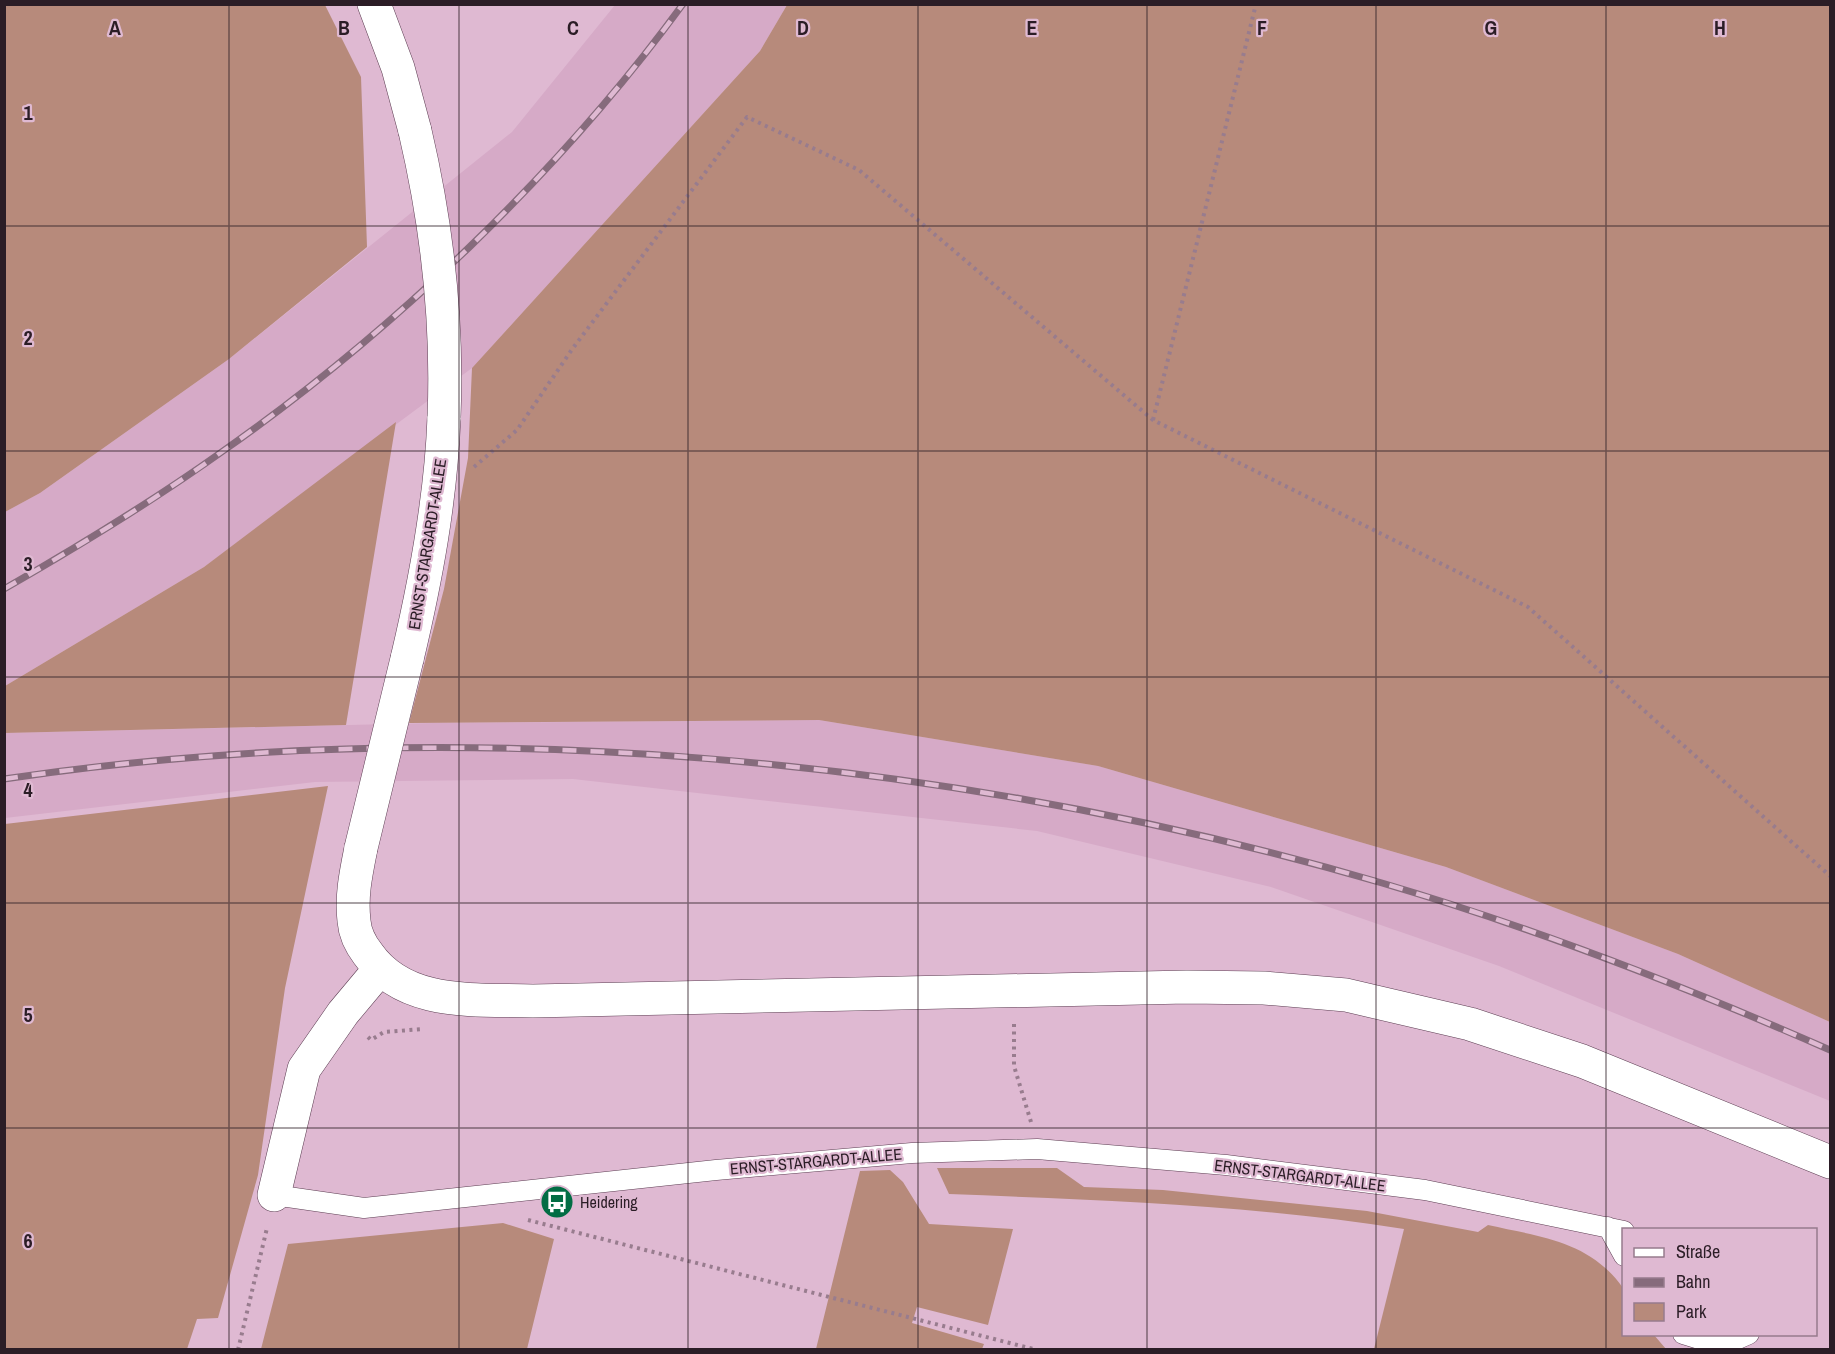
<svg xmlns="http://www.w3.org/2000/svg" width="1835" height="1354" font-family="'Archivo Narrow',sans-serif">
<rect width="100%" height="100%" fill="#dfb9d2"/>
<!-- built -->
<path fill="#d6aac7" d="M615 5H787L760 51 472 368 204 567 5 686V512L40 493 229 359 512 132Z
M819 720 1098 766 1446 867 1678 954 1830 1022V1101L1499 966 1271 887 1037 831 573 779 315 782 5 818 4 733 433 723Z"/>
<!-- green -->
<path fill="#b78a7b" d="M5 4 325 5 361 77 367 247 229 359 40 493 5 512Z
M787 5H1830V1022L1678 954 1446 867 1098 766 819 720 409 723 444 589 468 458 472 368 760 51Z
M396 422 346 725 5 733V686L204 567Z
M328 786 285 988 258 1175 218 1318 197 1319 187 1349H5V824Z
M937 1168H1057L1084 1187 1163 1190 1367 1211 1478 1232 1488 1225C1541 1237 1590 1241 1623 1288L1624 1334 1654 1335 1666 1349H1374L1404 1229C1253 1205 1101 1200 949 1194Z
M890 1170 903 1182 929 1224 1013 1229 988 1325 917 1307 912 1323 984 1344 982 1349H816L860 1171Z
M503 1223 554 1239 527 1349H261L288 1244Z"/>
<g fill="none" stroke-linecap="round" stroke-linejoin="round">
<defs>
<path id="lane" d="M274 1195 364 1208 716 1170 912 1153 1037 1149 1226 1165 1425 1190 1624 1231
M1608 1227 1624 1256
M1683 1334 1722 1346 1749 1334"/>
<path id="street" d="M374 4 398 68 415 131
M407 659C426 579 441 499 444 417
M361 848C356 873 351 896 354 921 355 934 361 945 368 954 405 1007 475 999 533 1001L1187 987 1264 988 1346 995 1470 1024 1582 1061 1830 1162
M274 1195 304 1069 343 1013 379 970"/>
</defs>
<!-- lane casing -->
<use href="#lane" stroke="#5d3e53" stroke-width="21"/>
<!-- street casing -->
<use href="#street" stroke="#5d3e53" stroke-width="34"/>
<!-- path -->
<path stroke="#987c8e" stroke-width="4" stroke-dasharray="3 4.5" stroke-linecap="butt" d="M1153 420 1256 4
M474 467 517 430 573 348 747 117 859 170 1153 420 1528 607 1830 876
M1014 1024V1066L1031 1122
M368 1037 371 1040 384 1032 423 1029
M528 1220 1037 1350
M238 1350 267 1228"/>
<!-- lane -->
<use href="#lane" stroke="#fff" stroke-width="20"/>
<!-- street -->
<use href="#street" stroke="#fff" stroke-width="33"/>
<defs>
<path id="rail" d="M4 589C79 546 153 501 223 451 393 332 560 172 683 4
M4 779C456 712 944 755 1382 883 1535 928 1684 986 1830 1050"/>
</defs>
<!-- rail casing -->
<use href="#rail" stroke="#866b7c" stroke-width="7"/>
<!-- rail -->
<use href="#rail" stroke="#dfb9d2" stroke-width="4.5" stroke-dasharray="14" stroke-linecap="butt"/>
<defs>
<path id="street-bridge" d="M415 131C437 225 448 320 444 417
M361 848 407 659"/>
</defs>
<!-- street-bridge casing -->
<use href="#street-bridge" stroke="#5d3e53" stroke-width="34" stroke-linecap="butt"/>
<!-- street-bridge -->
<use href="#street-bridge" stroke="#fff" stroke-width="33"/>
</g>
<!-- grid -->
<path fill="none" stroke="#2b1d26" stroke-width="1.5" stroke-opacity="0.55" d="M229 4V1350M459 4V1350M688 4V1350M918 4V1350M1147 4V1350M1376 4V1350M1606 4V1350M4 226H1830M4 451H1830M4 677H1830M4 903H1830M4 1128H1830"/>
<!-- icons -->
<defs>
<symbol id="bus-disc" viewBox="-11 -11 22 22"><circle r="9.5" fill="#026d44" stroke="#dfb9d2"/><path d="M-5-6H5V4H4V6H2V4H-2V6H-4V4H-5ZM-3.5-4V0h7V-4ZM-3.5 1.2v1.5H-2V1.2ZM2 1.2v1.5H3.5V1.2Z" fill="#fff"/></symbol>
</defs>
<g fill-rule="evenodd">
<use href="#bus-disc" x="538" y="1183" width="38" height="38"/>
</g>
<g text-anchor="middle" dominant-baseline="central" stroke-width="4.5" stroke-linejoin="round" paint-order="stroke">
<!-- street labels -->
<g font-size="16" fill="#2b1d26" stroke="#dfb9d2">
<text transform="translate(427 544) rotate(-81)">ERNST-STARGARDT-ALLEE</text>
<text transform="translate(816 1161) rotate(-5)">ERNST-STARGARDT-ALLEE</text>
<text transform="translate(1300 1175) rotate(7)">ERNST-STARGARDT-ALLEE</text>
</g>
<!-- poi labels -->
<g font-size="16" fill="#2b1d26" stroke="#dfb9d2" text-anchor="start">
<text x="580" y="1202">Heidering</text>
</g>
</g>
<g font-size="20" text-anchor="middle" font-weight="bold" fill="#2b1d26" stroke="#dfb9d2" stroke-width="4.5" stroke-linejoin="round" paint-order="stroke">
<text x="115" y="35">A</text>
<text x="344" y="35">B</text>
<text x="573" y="35">C</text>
<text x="803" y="35">D</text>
<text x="1032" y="35">E</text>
<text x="1262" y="35">F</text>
<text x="1491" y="35">G</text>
<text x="1720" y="35">H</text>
<text x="28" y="120">1</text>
<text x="28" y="345">2</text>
<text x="28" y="571">3</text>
<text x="28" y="797">4</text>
<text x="28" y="1022">5</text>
<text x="28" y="1248">6</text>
</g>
<!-- border -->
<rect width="1835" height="1354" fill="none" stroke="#2b1d26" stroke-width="12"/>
<!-- legend -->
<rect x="1622" y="1228" width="195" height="108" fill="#dfb9d2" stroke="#977b8d" stroke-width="1.5"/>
<rect x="1634" y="1248" width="30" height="9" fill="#ffffff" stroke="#977b8d" stroke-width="1.5"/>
<text x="1676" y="1258" font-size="18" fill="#2b1d26">Straße</text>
<rect x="1634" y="1278" width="30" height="9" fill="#866b7c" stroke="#977b8d" stroke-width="1.5"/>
<text x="1676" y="1288" font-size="18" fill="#2b1d26">Bahn</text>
<rect x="1634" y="1303" width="30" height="18" fill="#b78a7b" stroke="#977b8d" stroke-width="1.5"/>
<text x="1676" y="1318" font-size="18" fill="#2b1d26">Park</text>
</svg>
